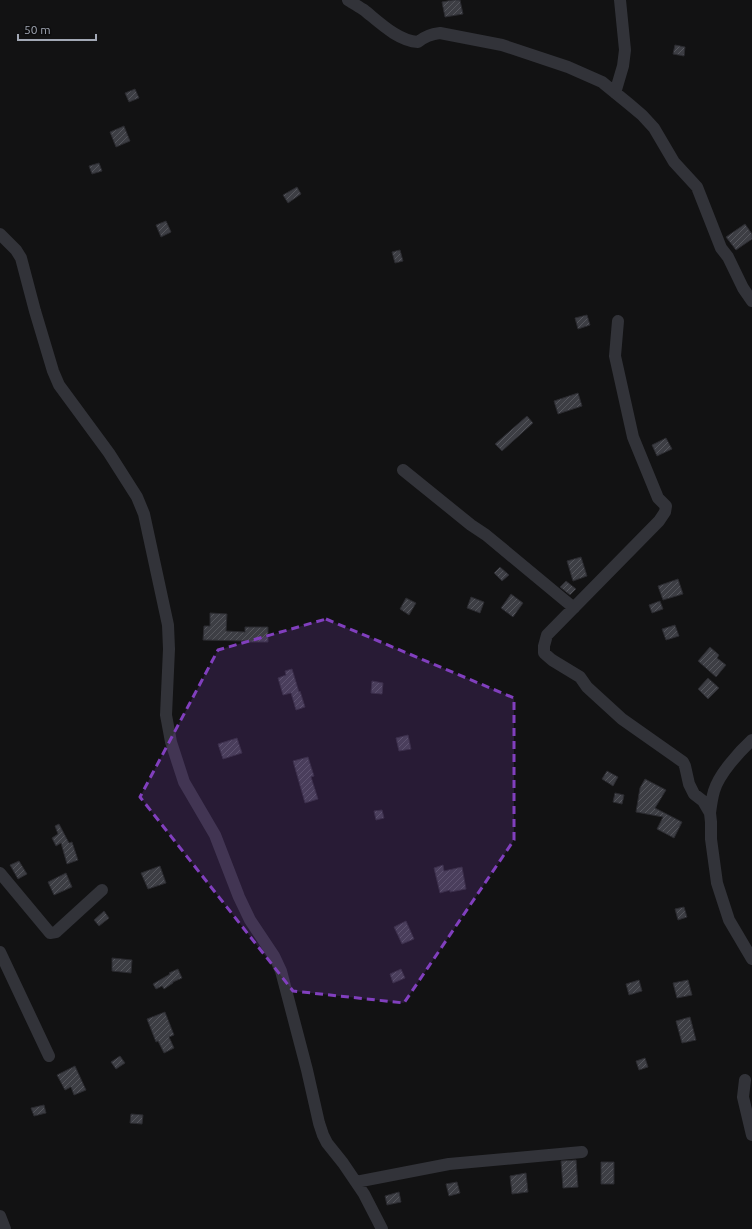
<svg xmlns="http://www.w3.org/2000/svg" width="752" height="1229" font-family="Ubuntu,sans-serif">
<defs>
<pattern id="building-hatch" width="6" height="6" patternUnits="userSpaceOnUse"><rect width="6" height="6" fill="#3d3e44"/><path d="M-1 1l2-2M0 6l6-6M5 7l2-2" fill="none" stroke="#56575d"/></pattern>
</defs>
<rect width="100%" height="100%" fill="#121213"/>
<!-- building -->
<path fill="url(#building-hatch)" stroke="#2b2b30" d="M453 0H460L463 14 445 17 442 2Z
M675 45 685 47 684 56 673 54Z
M135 89 139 98 129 102 125 93Z
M124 126 130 141 116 147 110 132Z
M99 163 102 171 92 174 89 166Z
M297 187 301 194 288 203 283 195Z
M166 221 171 232 161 237 156 225Z
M745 224 752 234V239L736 250 726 237Z
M400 250 403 261 395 263 392 252Z
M587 315 590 325 578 329 575 318Z
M578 393 582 406 558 414 554 401Z
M527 416 533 423 502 451 495 444Z
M666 438 672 449 657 456 652 445Z
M581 557 587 576 573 581 567 561Z
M500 567 509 575 502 581 494 573Z
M678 579 683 594 663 600 658 586Z
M566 581 576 589 570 595 560 587Z
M511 594 523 603 513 617 501 608Z
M471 597 484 602 480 613 467 608Z
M406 598 416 603 409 615 400 609Z
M660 601 663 609 652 613 649 605Z
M210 613 227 614 226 631 245 632V627H268V642H245V641L203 640 204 626H210Z
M675 625 679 636 666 640 662 629Z
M710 647 719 655 717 658 726 665 716 677 698 661Z
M292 669 299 692 300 691 305 707 296 710 291 693 283 695 278 678 286 675 285 671Z
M708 678 719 688 708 699 698 689Z
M372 681 383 683 382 694 371 693Z
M408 735 411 749 399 751 396 738Z
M237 738 242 753 223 759 218 744Z
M308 757 314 776 311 777 318 799 305 803 293 761Z
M607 771 618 777 613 786 602 779Z
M645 779 666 790 655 808 682 822 674 838 657 829 663 817 636 812 640 788Z
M615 793 624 795 622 804 613 802Z
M382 810 384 818 376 820 374 811Z
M59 824 69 843 72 842 78 860 67 864 61 843 56 846 52 838 58 834 55 826Z
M19 861 27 874 18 879 10 865Z
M443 865 444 871 462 867 466 889 450 892V890L440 893 434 868Z
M160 866 166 883 148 889 141 873Z
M66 873 72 887 54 895 48 882Z
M684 907 687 917 678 920 675 909Z
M104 911 109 918 99 926 94 920Z
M406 921 414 939 402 944 394 927Z
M112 958 132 960 131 973 112 971Z
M178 969 182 978 173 982V983L164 989 162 986 156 989 153 984 170 974 169 973Z
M401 969 405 978 393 983 390 974Z
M639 980 642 991 629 995 626 984Z
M688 980 692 995 677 998 673 983Z
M165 1012 174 1035 169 1037 174 1048 164 1053 158 1041 156 1042 147 1019Z
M690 1017 696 1040 682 1043 676 1021Z
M120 1056 125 1063 116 1069 111 1062Z
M645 1058 648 1067 639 1070 636 1061Z
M75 1066 86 1090 74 1095 71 1087 65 1090 57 1075Z
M44 1105 46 1113 34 1116 31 1108Z
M131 1114 143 1115 142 1124 130 1123Z
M576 1160 578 1187 563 1188 561 1161Z
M601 1162H614V1184H601Z
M526 1173 528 1192 512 1194 510 1176Z
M457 1182 460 1193 449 1196 446 1184Z
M399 1192 401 1202 387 1205 385 1196Z"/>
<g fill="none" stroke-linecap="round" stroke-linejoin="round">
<!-- minor -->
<path stroke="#323339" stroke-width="12" d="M348 0C353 3 359 7 364 10 379 22 398 41 418 42 425 36 431 34 440 33L502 45 568 67 602 82 629 104 642 115 654 128 674 162 697 187 721 248 728 257 743 288 752 301
M615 93 623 66 625 50 620 0
M0 234 16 250 21 258 35 311 53 371 59 385 109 453 137 497 144 514 168 625 169 649 166 715 171 742 184 782 215 835 239 897 250 920 274 956 281 971 307 1070 319 1123 323 1135 327 1143 343 1163 364 1194 382 1229
M618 321 615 356 633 437 658 498 666 506 665 512 659 521 547 635 544 646V653L552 660 580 677 587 687 622 719 683 762 685 766 689 784 694 794 703 801 710 813 711 822V839L717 883 729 920 752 959
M403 470 471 525 486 535 574 608
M710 813C711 805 712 798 714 791 719 774 739 752 752 740
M0 873 50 933 56 932 102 890
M0 952 49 1056
M745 1080 743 1097 752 1135
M356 1182 449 1164 582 1152
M0 1216 5 1229"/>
</g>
<!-- marked area -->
<path fill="#813fbe" fill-opacity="0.2" stroke="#813fbe" stroke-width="3" stroke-dasharray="8 5" stroke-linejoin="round" d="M326 619 514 698V840L404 1003 293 991 140 797 218 650Z"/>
<!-- scale -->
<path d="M18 34v6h78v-6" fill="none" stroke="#a2a8b5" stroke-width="2"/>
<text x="24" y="34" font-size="12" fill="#a2a8b5" stroke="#0d0d0e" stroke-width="3" paint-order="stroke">50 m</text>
</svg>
